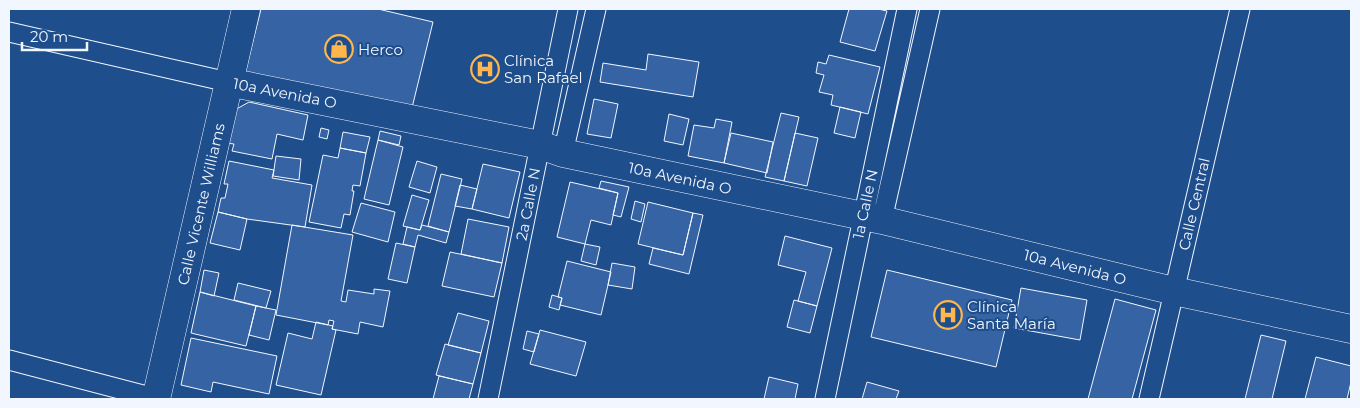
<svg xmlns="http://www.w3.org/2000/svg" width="1360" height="408" font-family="Montserrat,sans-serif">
<rect width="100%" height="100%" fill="#1f4e8c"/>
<!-- building -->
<path fill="#3563a3" stroke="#f2f6ff" d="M261 9H378L433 22 410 116 244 77Z
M849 9H878L887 11 875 51 840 42Z
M648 54 699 62 693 97 600 82 603 63 646 70Z
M829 55 880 67 868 114 831 105 833 95 819 92 824 75 816 73 818 62 826 64Z
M594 99 618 104 611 138 587 134Z
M249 102 308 115 303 140 277 134 272 159 232 151 234 144 226 143 233 111Z
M840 107 861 112 855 138 834 133Z
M781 113 799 117 784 181 765 177Z
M669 114 689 119 683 145 664 141Z
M716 119 732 122 724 163 688 156 694 125 714 128Z
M321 128 329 130 327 139 319 137Z
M380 131 401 136 399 145 378 140Z
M343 132 370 137 366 153 340 148Z
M731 133 773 142 767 173 724 163Z
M795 133 818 138 807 186 784 181Z
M378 140 403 147 389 205 364 199Z
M340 148 366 153 360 186 353 185 352 191H354L350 215 344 214 341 228 309 222 323 155 338 158Z
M276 156 301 159 299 180 273 176Z
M229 161 274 170 272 178 312 185 305 227 247 219 218 212 221 198H225L228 184H224Z
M417 161 437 167 430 193 409 187Z
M483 164 520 172 509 218 472 209Z
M441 174 462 179 449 232 428 226Z
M601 181 629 187 621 217 613 215 618 193 599 188Z
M570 182 618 193 611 225 591 220 585 244 557 237Z
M460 185 477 189 472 209 455 206Z
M412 195 429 200 420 230 403 226Z
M635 201 645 204 641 222 631 219Z
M648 202 693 213 683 255 638 244Z
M361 203 395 212 388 242 352 232Z
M218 212 247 219 240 250 210 243Z
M693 213 703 215 689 274 649 264 653 248 683 255Z
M468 219 509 227 502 263 461 254Z
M292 225 353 235 341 301 346 302 348 290 374 294V289L390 291 383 327 360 322 358 334 332 329 334 321 329 320 328 325 276 315Z
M422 225 449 232 446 243 418 235 415 247 403 244 407 227 420 230Z
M785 236 832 248 817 306 798 301 806 272 778 265Z
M396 243 415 247 407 283 388 279Z
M585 244 600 247 596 265 581 261Z
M450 252 502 263 494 297 442 286Z
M567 261 611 272 601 315 560 305 562 298 558 297Z
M612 263 635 267 632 289 608 285Z
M204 270 219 273 214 296 200 292Z
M887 270 1012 300 996 367 871 337Z
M238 283 271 291 266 308 234 300Z
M1021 288 1087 300 1080 340 1014 328Z
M200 292 256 306 246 346 191 333Z
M552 295 562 298 559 310 549 307Z
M1115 299 1156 310 1132 399H1088Z
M794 300 817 306 810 333 787 327Z
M256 306 276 310 269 340 249 335Z
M458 313 489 321 481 353 448 345Z
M316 322 333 326 332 329 336 330 321 395 276 385 288 333 312 339Z
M540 330 586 342 576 376 530 364Z
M527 331 539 334 534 352 523 349Z
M1261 335 1286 341 1272 399H1245Z
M191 338 277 356 269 394 213 382 211 392 181 385Z
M445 344 481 353 473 384 436 375Z
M1316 357 1351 366V382L1347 399H1305Z
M439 376 473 384 469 399H433Z
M769 377 798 384 795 399H764Z
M867 382 899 391 896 399H862Z"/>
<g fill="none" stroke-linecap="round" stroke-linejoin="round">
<defs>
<path id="street" d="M9 32 228 82
M563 153 596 9
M882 220 930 9
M9 360 158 399
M488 399 568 9
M825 399 907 9
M1149 399 1240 9"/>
<path id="secondary" d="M228 82 540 145 563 153 882 220 1174 291 1351 329
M156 399 246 9"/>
</defs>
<!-- street casing -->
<use href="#street" stroke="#f2f6ff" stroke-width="21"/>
<!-- secondary casing -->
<use href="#secondary" stroke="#f2f6ff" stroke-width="29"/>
<!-- street -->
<use href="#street" stroke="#1f4e8c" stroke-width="19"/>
<!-- secondary -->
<use href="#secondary" stroke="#1f4e8c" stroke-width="28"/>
</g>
<!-- icons -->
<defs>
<symbol id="shop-ring" viewBox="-11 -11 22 22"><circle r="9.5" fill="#1f4e8c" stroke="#ffb74d" stroke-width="1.5"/><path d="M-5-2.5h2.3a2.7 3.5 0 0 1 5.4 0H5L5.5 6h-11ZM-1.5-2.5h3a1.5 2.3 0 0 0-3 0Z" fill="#ffb74d"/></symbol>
<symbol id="hospital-ring" viewBox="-11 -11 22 22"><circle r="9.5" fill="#1f4e8c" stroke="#ffb74d" stroke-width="1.5"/><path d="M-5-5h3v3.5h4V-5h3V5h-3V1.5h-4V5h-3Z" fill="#ffb74d"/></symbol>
</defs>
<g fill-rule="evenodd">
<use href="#shop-ring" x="323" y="33" width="32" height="32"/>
<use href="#hospital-ring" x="469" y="53" width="32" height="32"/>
<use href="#hospital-ring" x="932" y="299" width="32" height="32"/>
</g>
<g text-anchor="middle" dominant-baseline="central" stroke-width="4" stroke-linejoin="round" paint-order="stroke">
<!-- poi labels -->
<g font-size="15" fill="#f2f6ff" stroke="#1f4e8c" text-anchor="start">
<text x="358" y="49">Herco</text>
<text x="504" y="60">Clínica<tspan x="504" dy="17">San Rafael</tspan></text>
<text x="967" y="306">Clínica<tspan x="967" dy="17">Santa María</tspan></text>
</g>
<!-- street labels -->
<g font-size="15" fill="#f2f6ff" stroke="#1f4e8c">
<text transform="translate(285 93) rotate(11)">10a Avenida O</text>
<text transform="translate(680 178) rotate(12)">10a Avenida O</text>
<text transform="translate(201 204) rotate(-77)">Calle Vicente Williams</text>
<text transform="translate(528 204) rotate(-79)">2a Calle N</text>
<text transform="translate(865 204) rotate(-78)">1a Calle N</text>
<text transform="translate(1194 204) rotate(-77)">Calle Central</text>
<text transform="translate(1075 267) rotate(14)">10a Avenida O</text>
</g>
</g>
<!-- border -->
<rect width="1360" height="408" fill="none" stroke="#f2f6ff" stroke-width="20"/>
<!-- scale -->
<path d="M22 42v8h65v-8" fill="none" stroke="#f2f6ff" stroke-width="2.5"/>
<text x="30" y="42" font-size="15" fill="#f2f6ff" stroke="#1f4e8c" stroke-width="4" paint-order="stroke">20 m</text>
</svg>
